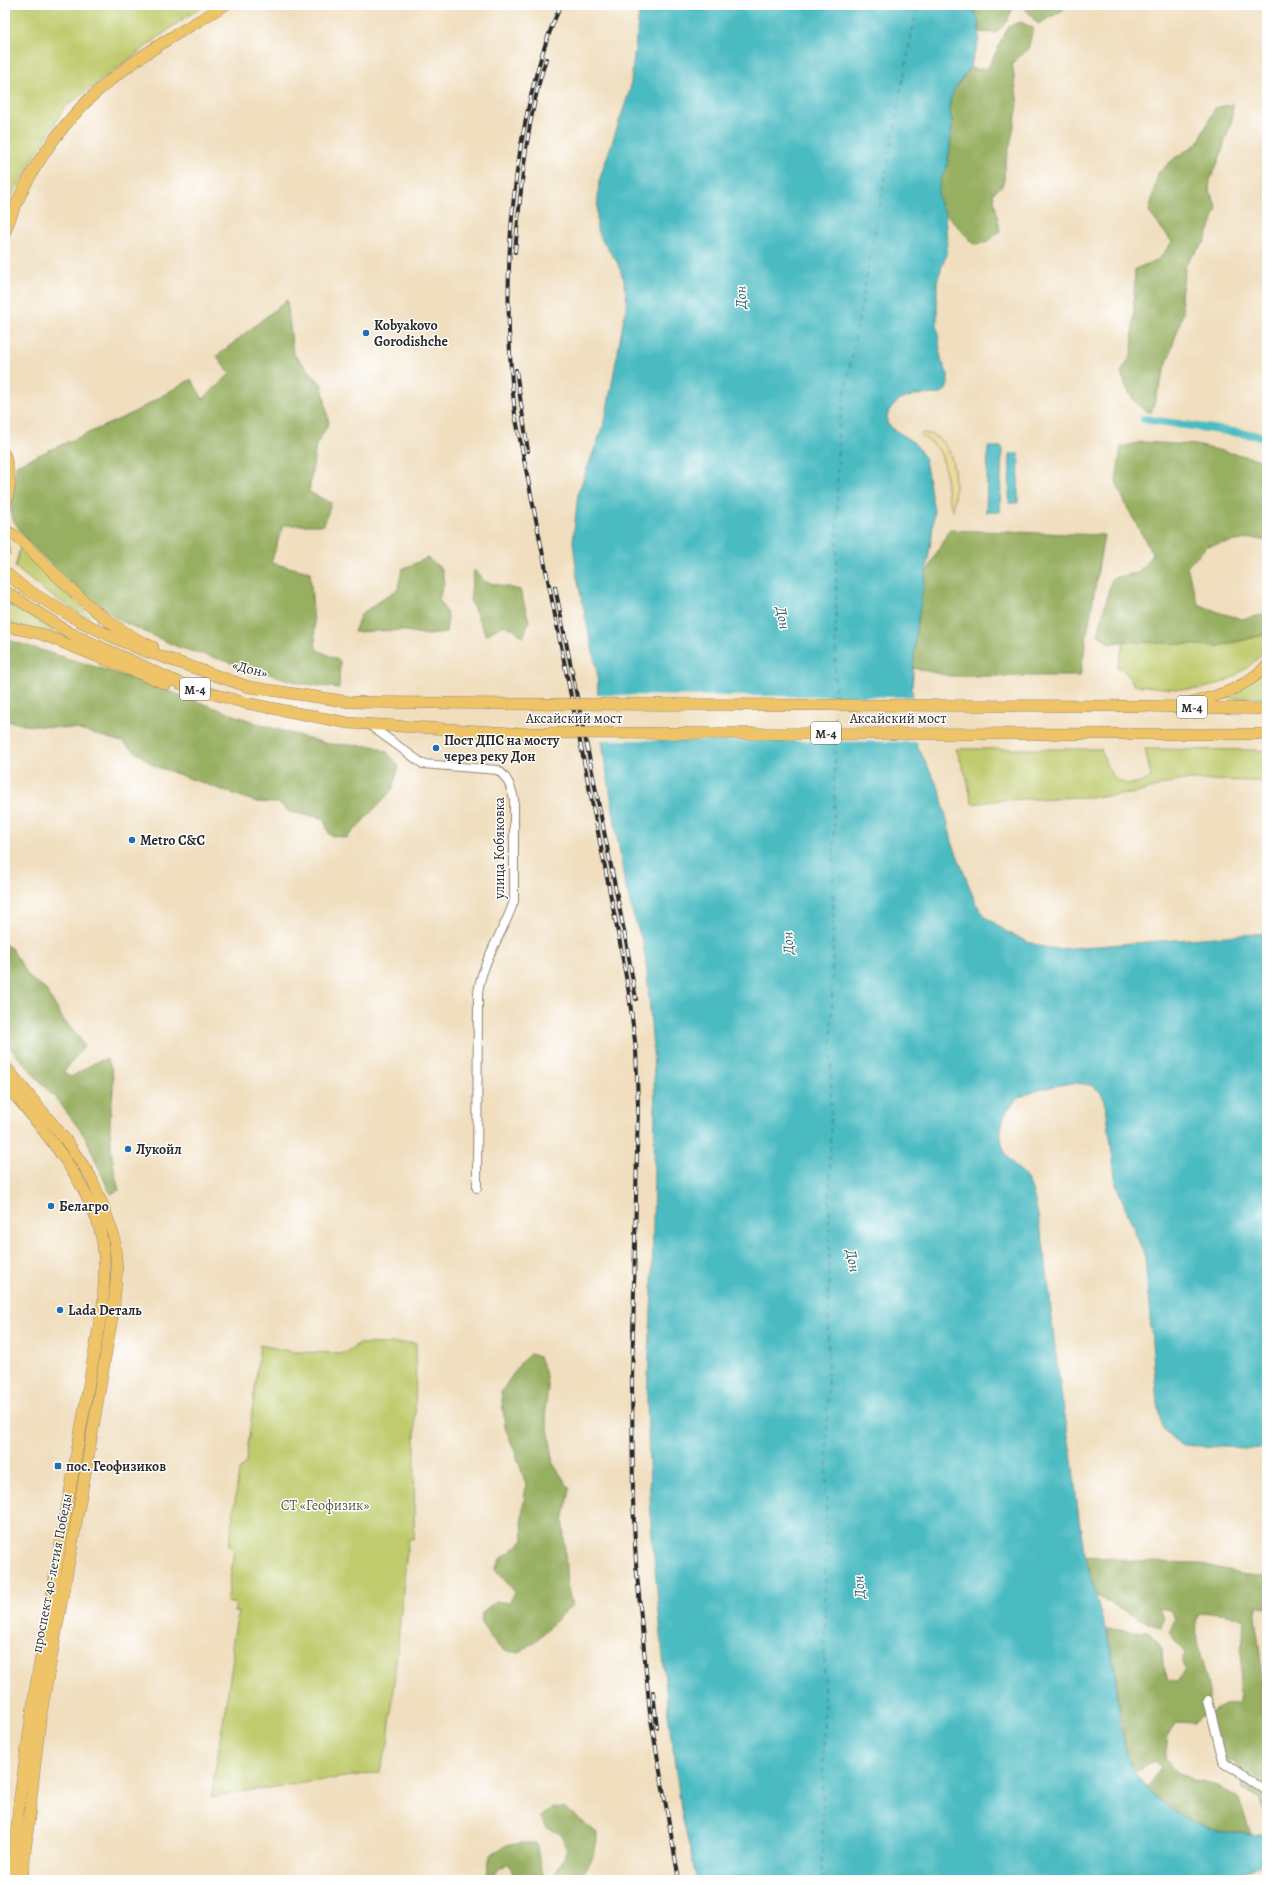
<svg xmlns="http://www.w3.org/2000/svg" width="1272" height="1885" font-family="Alegreya,serif">
<rect width="100%" height="100%" fill="#fff"/>
<filter id="ink" filterUnits="userSpaceOnUse"><feTurbulence type="fractalNoise" baseFrequency=".025" numOctaves="2"/><feDisplacementMap in="SourceGraphic" scale="8" xChannelSelector="R" yChannelSelector="G"/><feConvolveMatrix kernelMatrix="1 2 1 2 8 2 1 2 1" color-interpolation-filters="sRGB"/></filter>
<filter id="wash" filterUnits="userSpaceOnUse"><feTurbulence type="fractalNoise" baseFrequency=".012" numOctaves="4" result="noise"/><feDisplacementMap in="SourceGraphic" scale="16" xChannelSelector="R" yChannelSelector="G"/><feGaussianBlur stdDeviation="0.9" result="paint"/><feColorMatrix in="noise" values="0 0 0 0 0 0 0 0 0 0 0 0 0 0 0 0 0 1.4 0 .05"/><feComposite in="paint" operator="in"/></filter>
<g filter="url(#wash)">
<rect width="100%" height="100%" fill="#f0debe"/>
<!-- green -->
<path fill="#bfcb6d" stroke="#757b4c" d="M5 5H205L180 21 64 108 5 207Z
M20 548 90 616H84L47 593 15 567Z
M5 602 83 644V647L5 622Z
M1267 634V647C1252 668 1223 687 1196 689 1176 690 1155 687 1134 685L1123 669 1117 668 1124 641 1219 646Z
M1267 668V698H1219Z
M956 749H1101C1106 765 1111 784 1131 784 1139 784 1144 782 1151 777L1145 749 1255 750 1267 751V781L1181 780 1136 793 1111 796 1001 800 972 804 967 778Z
M416 1343 414 1538 408 1540 388 1743 380 1772 233 1793 211 1798 233 1659 232 1646 238 1612H234L236 1604 227 1602 234 1550 229 1546 239 1471 246 1462 260 1345 293 1352 347 1353 358 1344Z"/>
<!-- forest -->
<path fill="#97af60" stroke="#616d46" d="M973 5H1018L1013 7 1007 22 996 33 980 32Z
M1022 5H1068L1060 12 1038 24Z
M1021 22 1033 28 1028 50 1012 63 1018 105 1011 142 1005 164 1004 180 1002 186 993 193 1000 231 986 243 974 244 945 213 940 205 938 194 941 177 946 171 950 148 952 120 949 109 951 98 954 90 970 67 975 70 988 68C995 55 1001 40 1009 26Z
M1233 104 1232 119 1219 160 1210 180 1209 190 1217 207 1205 242 1186 263 1181 296 1183 313 1151 413C1132 404 1127 391 1121 372L1132 354 1135 269 1159 259 1172 242 1149 212 1158 173 1175 158 1198 143 1215 108Z
M287 300 293 353 322 385 329 423 316 445 309 492 331 503 324 525H283L271 563 310 572 316 649 340 661 339 688 303 684 178 647 117 619 75 588 28 542 11 517 16 465 131 414 191 379 203 399 230 374 217 356Z
M1141 442 1196 445 1267 461V541L1253 538 1207 546 1187 567 1198 604 1221 613 1242 619 1267 614V634L1219 646 1125 641 1110 644 1098 634 1112 578 1137 573 1153 555 1126 505 1116 481 1121 447Z
M949 530 1104 535 1080 676H950L913 668 916 630 925 575Z
M427 558 442 569 444 583 439 599 448 616 446 633 427 635 401 630 354 632 361 614 398 589 402 569Z
M474 570 486 582 520 590 529 621 523 638 514 629 504 625 486 635 470 600Z
M5 639 144 682 259 724 328 744 373 746 387 752 399 766 392 790 347 838 330 835 323 818 290 812 278 803 256 802 155 766 122 742 76 729 25 725 5 720Z
M5 945 11 948 30 978 46 990 64 1021 79 1037 84 1046 64 1072 71 1077C83 1071 93 1061 107 1059 119 1077 110 1102 110 1123 110 1145 113 1169 119 1190L111 1194 107 1187 86 1138 62 1106 5 1042Z
M530 1354 539 1357 545 1371 548 1390 545 1409 554 1465 570 1489 563 1521 567 1584 572 1605 541 1636 520 1653 502 1650 491 1639 481 1621 482 1613 495 1601 509 1603 515 1592 495 1569 501 1559 523 1541 522 1516 526 1485 516 1454 505 1427 501 1392 522 1361Z
M1085 1556 1146 1562 1199 1563 1241 1574 1267 1577V1608L1258 1605 1255 1615 1261 1663V1710L1267 1740V1824L1261 1799 1241 1788 1243 1774 1234 1762 1223 1761 1206 1730 1211 1713 1225 1705 1239 1704 1244 1620C1229 1614 1215 1610 1199 1614 1191 1641 1205 1666 1209 1692 1210 1699 1207 1707 1206 1714L1194 1723 1176 1722 1168 1737 1165 1758 1175 1771 1196 1781 1218 1786 1239 1800 1251 1834C1238 1832 1221 1833 1208 1829 1185 1822 1165 1803 1146 1789L1161 1767 1155 1761 1134 1771 1126 1752 1114 1662 1106 1629 1149 1632 1162 1648 1163 1664 1168 1680 1177 1681 1185 1670 1182 1662 1185 1652 1169 1633 1175 1619 1170 1610 1159 1608 1163 1619 1161 1627 1150 1624 1095 1595Z
M553 1807 565 1808 597 1833C598 1850 589 1867 578 1880H549L555 1875 567 1851 561 1834 545 1827 540 1817Z
M521 1843H536L544 1880H503L514 1875 509 1863 499 1869 489 1880H486L490 1855 505 1846Z"/>
<!-- sand -->
<path fill="#eeda9e" stroke="#8c8264" d="M923 433C959 437 956 483 953 510 943 492 950 467 938 449 934 444 926 439 920 435Z"/>
<!-- water -->
<path fill="#4cbbc2" stroke="#3c7376" d="M640 5H973L979 24V40L970 67 954 90 951 98 949 109 952 120 950 148 946 171 941 177 938 194 940 205 945 213 947 246V252L937 281V324L941 359 948 375V384L946 390 940 394 915 395 899 400 889 411 887 417V423L891 427 914 443 920 450 925 460 934 511 932 535 916 630 912 689 913 717 917 745 940 791 952 842 976 904 987 918 1007 932 1028 942 1043 947 1057 949 1267 933V1449L1182 1445C1162 1433 1161 1424 1157 1403L1145 1257 1116 1184 1106 1105C1104 1099 1102 1093 1097 1089 1081 1077 1049 1087 1032 1092 1013 1098 1000 1115 1001 1135 1002 1164 1023 1166 1031 1187 1035 1199 1037 1212 1040 1225 1047 1262 1050 1301 1054 1339 1058 1377 1065 1415 1071 1453 1076 1488 1078 1523 1086 1558 1093 1592 1106 1625 1113 1660 1121 1702 1115 1753 1146 1788 1157 1800 1193 1825 1210 1829 1228 1834 1248 1833 1267 1836V1866H1261L1217 1880H697L682 1816 668 1713 651 1524 647 1399 652 1288 655 1106 653 1049 646 960 643 943 634 917 625 885 603 748 599 718 597 671 577 577 573 541 578 493 605 421 627 302 624 280 617 262 603 242 597 230V216L599 181 630 90Z
M988 447H1002L1000 512H986Z
M1010 454H1019L1018 503H1009Z"/>
<!-- pier -->
<path fill="#f0debe" d="M596 695 914 697 919 742 600 740Z"/>
<g fill="none" stroke-linecap="round" stroke-linejoin="round">
<!-- canal -->
<path stroke="#4cbbc2" stroke-width="8" d="M1144 419 1267 437"/>
<!-- ferry -->
<path stroke="#386567" stroke-width="1" stroke-dasharray="5 4" stroke-linecap="butt" d="M835 699 838 431 917 5
M835 729V710
M822 1880 835 738"/>
</g>
</g>
<g filter="url(#ink)">
<g fill="none" stroke-linecap="round" stroke-linejoin="round">
<defs>
<path id="minor" d="M368 724 423 764 498 770C508 778 511 787 514 799V901C504 932 482 960 478 993L477 1188
M1208 1700 1223 1761 1267 1792"/>
<path id="major" d="M5 232C26 171 66 114 118 74 151 48 189 27 225 5
M5 455 10 483 5 509
M5 530 17 537C60 577 98 623 153 647
M5 542V552
M5 572 23 587 77 620 111 636 140 649 249 687 350 702 513 704
M5 591 70 633 188 687 246 703 348 723 512 733
M5 626 41 634 166 684
M1192 703C1223 694 1242 689 1267 666
M1140 706 1267 709
M1140 734H1267
M5 1066 65 1139 91 1177 104 1208 114 1237 117 1268 114 1306 88 1458 40 1720 22 1880
M5 1083C41 1127 91 1183 102 1239 106 1261 104 1282 103 1303L36 1684 19 1803 12 1880"/>
</defs>
<!-- minor casing -->
<use href="#minor" stroke="#8e8474" stroke-width="10"/>
<!-- major casing -->
<use href="#major" stroke="#8e8474" stroke-width="12"/>
<!-- minor -->
<use href="#minor" stroke="#fff" stroke-width="8"/>
<!-- major -->
<use href="#major" stroke="#efc469" stroke-width="11"/>
<defs>
<path id="rail" d="M561 5C540 50 530 96 521 145 506 235 505 324 515 414L620 943 629 994 636 1049 638 1105 632 1381 633 1500 636 1563 650 1714 679 1880
M515 252C521 188 526 121 546 59
M516 370 528 451
M555 587 626 941 636 999
M653 1692 657 1727"/>
</defs>
<!-- rail casing -->
<use href="#rail" stroke="#2b2b2b" stroke-width="4"/>
<!-- rail -->
<use href="#rail" stroke="#fff" stroke-width="2.5" stroke-dasharray="8" stroke-linecap="butt"/>
<defs>
<path id="major-bridge" d="M513 704 1140 706
M512 733 1140 734"/>
</defs>
<!-- major-bridge casing -->
<use href="#major-bridge" stroke="#8e8474" stroke-width="12" stroke-linecap="butt"/>
<!-- major-bridge -->
<use href="#major-bridge" stroke="#efc469" stroke-width="11"/>
</g>
</g>
<!-- markers -->
<g fill="#1f6fb2" stroke="#fff" stroke-width="1.5">
<circle cx="366" cy="333" r="4"/>
<circle cx="436" cy="748" r="4"/>
<circle cx="132" cy="840" r="4"/>
<circle cx="128" cy="1149" r="4"/>
<circle cx="51" cy="1206" r="4"/>
<circle cx="60" cy="1310" r="4"/>
<rect x="54" y="1462" width="8" height="8" rx="2"/>
</g>
<g text-anchor="middle" dominant-baseline="central" stroke-width="3" stroke-linejoin="round" paint-order="stroke">
<!-- shield labels -->
<g fill="#fff" stroke="#6b6b6b" stroke-width="1">
<rect x="180" y="678" width="30" height="22" rx="3"/>
<rect x="1177" y="696" width="30" height="22" rx="3"/>
<rect x="811" y="722" width="30" height="22" rx="3"/>
</g>
<g font-size="13" font-weight="bold" fill="#2b2b2b">
<text x="195" y="689">М-4</text>
<text x="1192" y="707">М-4</text>
<text x="826" y="733">М-4</text>
</g>
<!-- poi labels -->
<g font-size="14" font-weight="bold" fill="#2b2b2b" stroke="#fff" text-anchor="start">
<text x="374" y="325">Kobyakovo<tspan x="374" dy="16">Gorodishche</tspan></text>
<text x="444" y="740">Пост ДПС на мосту<tspan x="444" dy="16">через реку Дон</tspan></text>
<text x="140" y="840">Metro C&amp;C</text>
<text x="136" y="1149">Лукойл</text>
<text x="59" y="1206">Белагро</text>
<text x="68" y="1310">Lada Dеталь</text>
<text x="66" y="1466">пос. Геофизиков</text>
</g>
<!-- street labels -->
<g font-size="14" fill="#2b2b2b" stroke="#fff">
<text transform="translate(250 669) rotate(15)">«Дон»</text>
<text x="574" y="718">Аксайский мост</text>
<text x="898" y="718">Аксайский мост</text>
<text transform="translate(499 848) rotate(-90)">улица Кобяковка</text>
<text transform="translate(52 1573) rotate(-79)">проспект 40-летия Победы</text>
</g>
<!-- park labels -->
<g font-size="14" fill="#575b3f" stroke="#fff">
<text x="325" y="1505">СТ «Геофизик»</text>
</g>
<!-- water labels -->
<g font-size="15" font-style="italic" fill="#386567" stroke="#fff">
<text transform="translate(741 297) rotate(-90)">Дон</text>
<text transform="translate(783 618) rotate(80)">Дон</text>
<text transform="translate(788 943) rotate(-93)">Дон</text>
<text transform="translate(853 1261) rotate(79)">Дон</text>
<text transform="translate(859 1587) rotate(-95)">Дон</text>
</g>
</g>
<!-- margin -->
<rect width="1272" height="1885" fill="none" stroke="#fff" stroke-width="20"/>
</svg>
